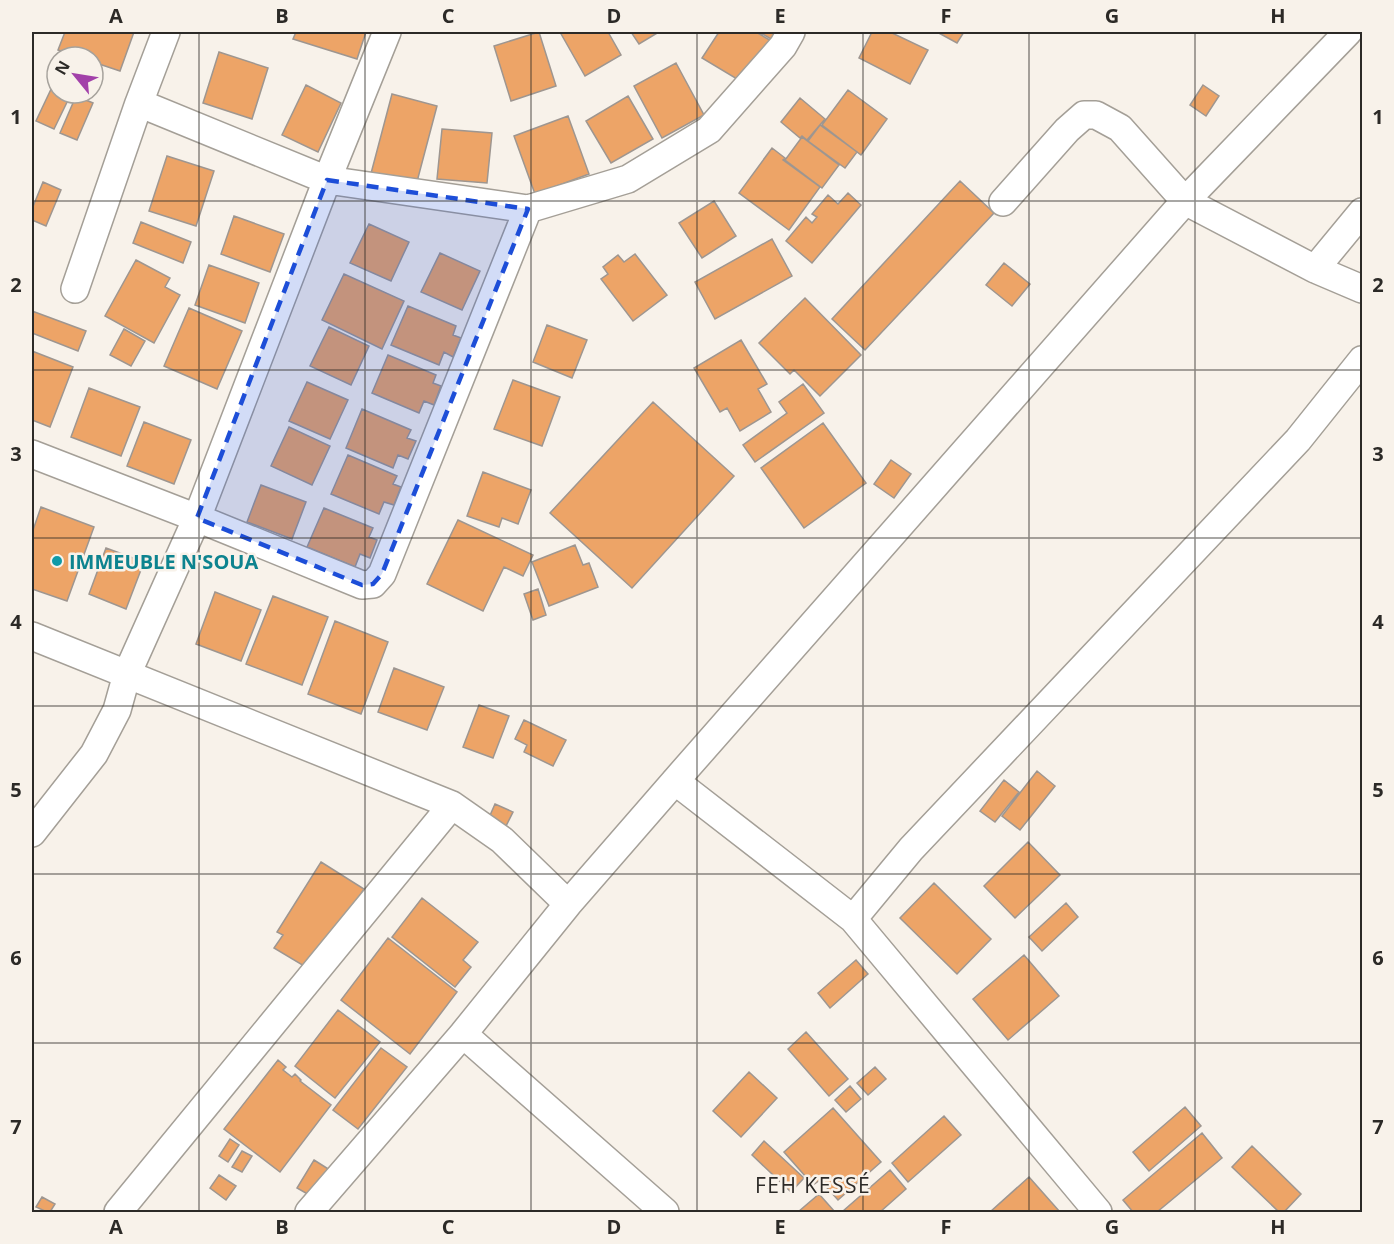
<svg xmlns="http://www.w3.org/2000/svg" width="1394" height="1244" font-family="'Open Sans',sans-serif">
<rect width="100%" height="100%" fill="#f8f2ea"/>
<!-- building -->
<path fill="#eda467" stroke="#9e9690" stroke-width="1.5" d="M65 32H134L120 71 93 62V57H80L58 50Z
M296 32H366L357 59 293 39Z
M539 32 556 86 511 101 494 46Z
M560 32H608L621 55 585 76Z
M631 32H659L639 44Z
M719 32H756L773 42 747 85 702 58Z
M759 32H785L778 43Z
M872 32H890L928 50 910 84 859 58Z
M937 32H964L957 43Z
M219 52 268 68 252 119 203 103Z
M676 63 704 115 662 138 634 86Z
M53 85 57 87V93H68L71 94 54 129 36 121Z
M306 85 341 103 318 152 282 135Z
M1203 85 1219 96 1206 116 1190 105Z
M848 90 887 119 861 155 822 125Z
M392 94 437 106 414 193 369 181Z
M76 96 93 103 77 140 60 133Z
M628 96 653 139 611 163 586 121Z
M800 98 825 119 807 140 802 136 800 138 781 122Z
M568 116 589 174 535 194 514 136Z
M820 125 857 152 845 168 808 141Z
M442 129 492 133 487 183 437 179Z
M802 137 839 165 822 188 785 160Z
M772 148 785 158 783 160 820 187 789 230 739 193Z
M167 156 214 171 196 226 149 211Z
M960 181 994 213 865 350 832 319Z
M43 182 61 190 46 226 32 220V209Z
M848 193 861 205 812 263 786 241 806 217 812 223 817 217 812 214 828 195 838 204Z
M714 201 736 236 702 258 679 223Z
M234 216 284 234 270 272 221 254Z
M141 222 191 242 183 263 133 243Z
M369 224 409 242 391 281 350 263Z
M772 239 792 276 715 319 695 282Z
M440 253 480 271 462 310 421 292Z
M635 254 667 295 633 321 601 279 608 274 603 267 618 255 624 262Z
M136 260 170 278 165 287 180 295 154 343 105 316Z
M1004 263 1030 284 1012 306 986 285Z
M209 265 259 283 245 323 195 305Z
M344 274 404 301 382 349 322 320Z
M805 298 861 355 820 396 794 370 790 374 759 343Z
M408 306 456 326 453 335 461 338 453 357 444 352 439 365 391 345Z
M189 308 242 331 217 389 164 366Z
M32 311 86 331 78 351 32 333Z
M547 325 587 340 572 378 533 362Z
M329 327 369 346 351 385 310 366Z
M124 329 145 341 131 366 110 355Z
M741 340 767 384 758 389 771 412 740 431 727 408 720 412 694 368Z
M32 351 73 367 50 427 32 420Z
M388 355 436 375 433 383 441 386 434 405 424 401 419 413 372 393Z
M513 380 560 397 542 446 494 429Z
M307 382 348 400 330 439 289 421Z
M803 384 824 413 755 462 743 445 787 413 779 402Z
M89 388 140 407 121 456 71 437Z
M653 402 734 476 632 588 550 513Z
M362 409 411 430 407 438 416 441 408 459 398 455 393 468 346 448Z
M144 422 191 440 174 484 127 466Z
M823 423 866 483 804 528 761 468Z
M289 427 330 446 312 485 271 466Z
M348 455 397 476 393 484 401 487 394 505 384 502 379 514 331 494Z
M891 460 911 474 894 498 874 484Z
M483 472 531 490 518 524 502 518 499 527 467 516Z
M261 485 306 502 292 539 247 522Z
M41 507 94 527 67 601 32 589V533Z
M324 508 373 528 369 537 377 540 370 558 360 554 355 567 307 547Z
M458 520 533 555 523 576 504 567 483 611 427 584Z
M575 545 583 565 589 563 598 587 549 606 532 562Z
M106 548 144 562 126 609 89 594Z
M538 589 546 615 533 620 524 594Z
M215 592 261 610 241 661 196 644Z
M273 596 328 617 302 685 246 664Z
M335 621 388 642 361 714 308 694Z
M394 668 444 687 427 730 378 712Z
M479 705 509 716 493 758 463 747Z
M524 720 566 740 553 766 524 752 527 745 515 739Z
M1037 771 1055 786 1020 830 1002 816Z
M1004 780 1019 792 995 822 980 811Z
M495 804 513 812 505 828 488 820Z
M1028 842 1060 875 1015 918 984 886Z
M321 862 364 889 321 959 304 966 274 948 283 935 277 932Z
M934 883 991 939 957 974 900 918Z
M422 898 478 942 463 960 471 967 455 987 392 937Z
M1066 903 1078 917 1042 951 1029 937Z
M388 938 457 992 410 1054 341 1000Z
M1024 955 1059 996 1008 1040 973 999Z
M856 960 868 974 830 1008 818 993Z
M338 1010 380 1042 335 1098 295 1066Z
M806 1032 848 1079 829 1096 788 1049Z
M381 1048 407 1067 358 1129 333 1110Z
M278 1060 286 1067 283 1070 292 1077 295 1074 301 1080 300 1081 331 1105 280 1172 224 1129Z
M875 1067 886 1079 868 1095 857 1083Z
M749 1072 777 1098 741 1137 713 1111Z
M850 1086 861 1099 846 1112 835 1100Z
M1185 1107 1201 1126 1149 1171 1133 1152Z
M833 1108 881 1162 838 1200 820 1180 813 1185 784 1152Z
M944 1116 961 1135 908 1182 892 1163Z
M1202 1133 1222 1158 1157 1212H1133L1123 1200Z
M230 1139 239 1145 228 1162 219 1156Z
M764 1141 804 1178 791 1192 752 1155Z
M1252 1146 1301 1194 1284 1212H1279L1232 1167Z
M242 1151 252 1156 242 1172 232 1167Z
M314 1160 333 1172 311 1196 297 1188Z
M890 1170 906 1189 880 1212H844L843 1211Z
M219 1175 236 1186 226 1200 210 1188Z
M1029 1177 1060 1212H990Z
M819 1194 835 1212H798Z
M42 1197 55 1204 50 1212H47L36 1207Z"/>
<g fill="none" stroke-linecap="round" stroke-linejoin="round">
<defs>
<path id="street" d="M139 103 327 180 528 209 628 179 709 130 783 46 791 32
M1003 202 1067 130 1084 115H1096L1120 128 1185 201 1315 269 1362 289
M1315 269 1362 212
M75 289 139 103 166 32
M32 454 197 518 362 585 373 584 382 574 528 209
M32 636 452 805 502 840 568 904
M675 781 853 919 911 849 1298 440 1362 360
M32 833 94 754 117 710 127 674 197 518 327 180 387 32
M853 919 1098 1212
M463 1034 665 1212
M118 1212 452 805
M309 1212 463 1034 568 904 675 781 1185 201 1348 32"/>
</defs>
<!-- street casing -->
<use href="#street" stroke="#a49f97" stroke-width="30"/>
<!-- street -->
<use href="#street" stroke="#fff" stroke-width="27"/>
</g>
<!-- marked area -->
<path fill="#1d4ed8" fill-opacity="0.2" stroke="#1d4ed8" stroke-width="4.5" stroke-dasharray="12 8" stroke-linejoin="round" d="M327 180 528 209 382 574 373 584 362 585 197 518Z"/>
<!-- grid -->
<path fill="none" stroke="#2c2a27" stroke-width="1.5" stroke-opacity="0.55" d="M199 32V1212M365 32V1212M531 32V1212M697 32V1212M863 32V1212M1029 32V1212M1195 32V1212M32 201H1362M32 370H1362M32 538H1362M32 706H1362M32 874H1362M32 1043H1362"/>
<!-- markers -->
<circle fill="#0f9aa8" stroke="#f8f2ea" stroke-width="2" cx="57" cy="561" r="6"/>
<g text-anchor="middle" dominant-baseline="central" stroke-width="5" stroke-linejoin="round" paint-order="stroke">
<!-- culture labels -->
<g font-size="20" font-weight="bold" fill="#0d838f" stroke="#f8f2ea" text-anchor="start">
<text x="69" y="561">IMMEUBLE N'SOUA</text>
</g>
<!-- neighbourhood labels -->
<g font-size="21" letter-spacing="1.5" fill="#2c2a27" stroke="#f8f2ea">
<text x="813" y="1185">FEH KESSÉ</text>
</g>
</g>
<!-- border -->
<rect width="1394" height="1244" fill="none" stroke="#f8f2ea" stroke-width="66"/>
<!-- north arrow -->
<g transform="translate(75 75) rotate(300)"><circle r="28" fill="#f8f2ea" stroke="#a6a29c" stroke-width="1.5"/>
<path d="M0-4.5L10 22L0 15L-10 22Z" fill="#a241a9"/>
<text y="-9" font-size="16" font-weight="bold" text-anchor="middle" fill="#2c2a27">N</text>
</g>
<rect x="33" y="33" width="1328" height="1178" fill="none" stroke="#2c2a27" stroke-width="2"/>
<g font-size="20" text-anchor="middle" font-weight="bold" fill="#2c2a27">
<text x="116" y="23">A</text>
<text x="282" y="23">B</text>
<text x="448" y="23">C</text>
<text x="614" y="23">D</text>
<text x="780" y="23">E</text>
<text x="946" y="23">F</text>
<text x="1112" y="23">G</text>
<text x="1278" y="23">H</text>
<text x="16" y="124">1</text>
<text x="1378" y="124">1</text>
<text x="16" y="292">2</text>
<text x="1378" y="292">2</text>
<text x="16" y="461">3</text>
<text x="1378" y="461">3</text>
<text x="16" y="629">4</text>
<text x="1378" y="629">4</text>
<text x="16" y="797">5</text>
<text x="1378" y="797">5</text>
<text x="16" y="965">6</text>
<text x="1378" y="965">6</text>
<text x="16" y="1134">7</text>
<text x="1378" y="1134">7</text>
<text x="116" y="1234">A</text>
<text x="282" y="1234">B</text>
<text x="448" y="1234">C</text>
<text x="614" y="1234">D</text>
<text x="780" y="1234">E</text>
<text x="946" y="1234">F</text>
<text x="1112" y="1234">G</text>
<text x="1278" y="1234">H</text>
</g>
</svg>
